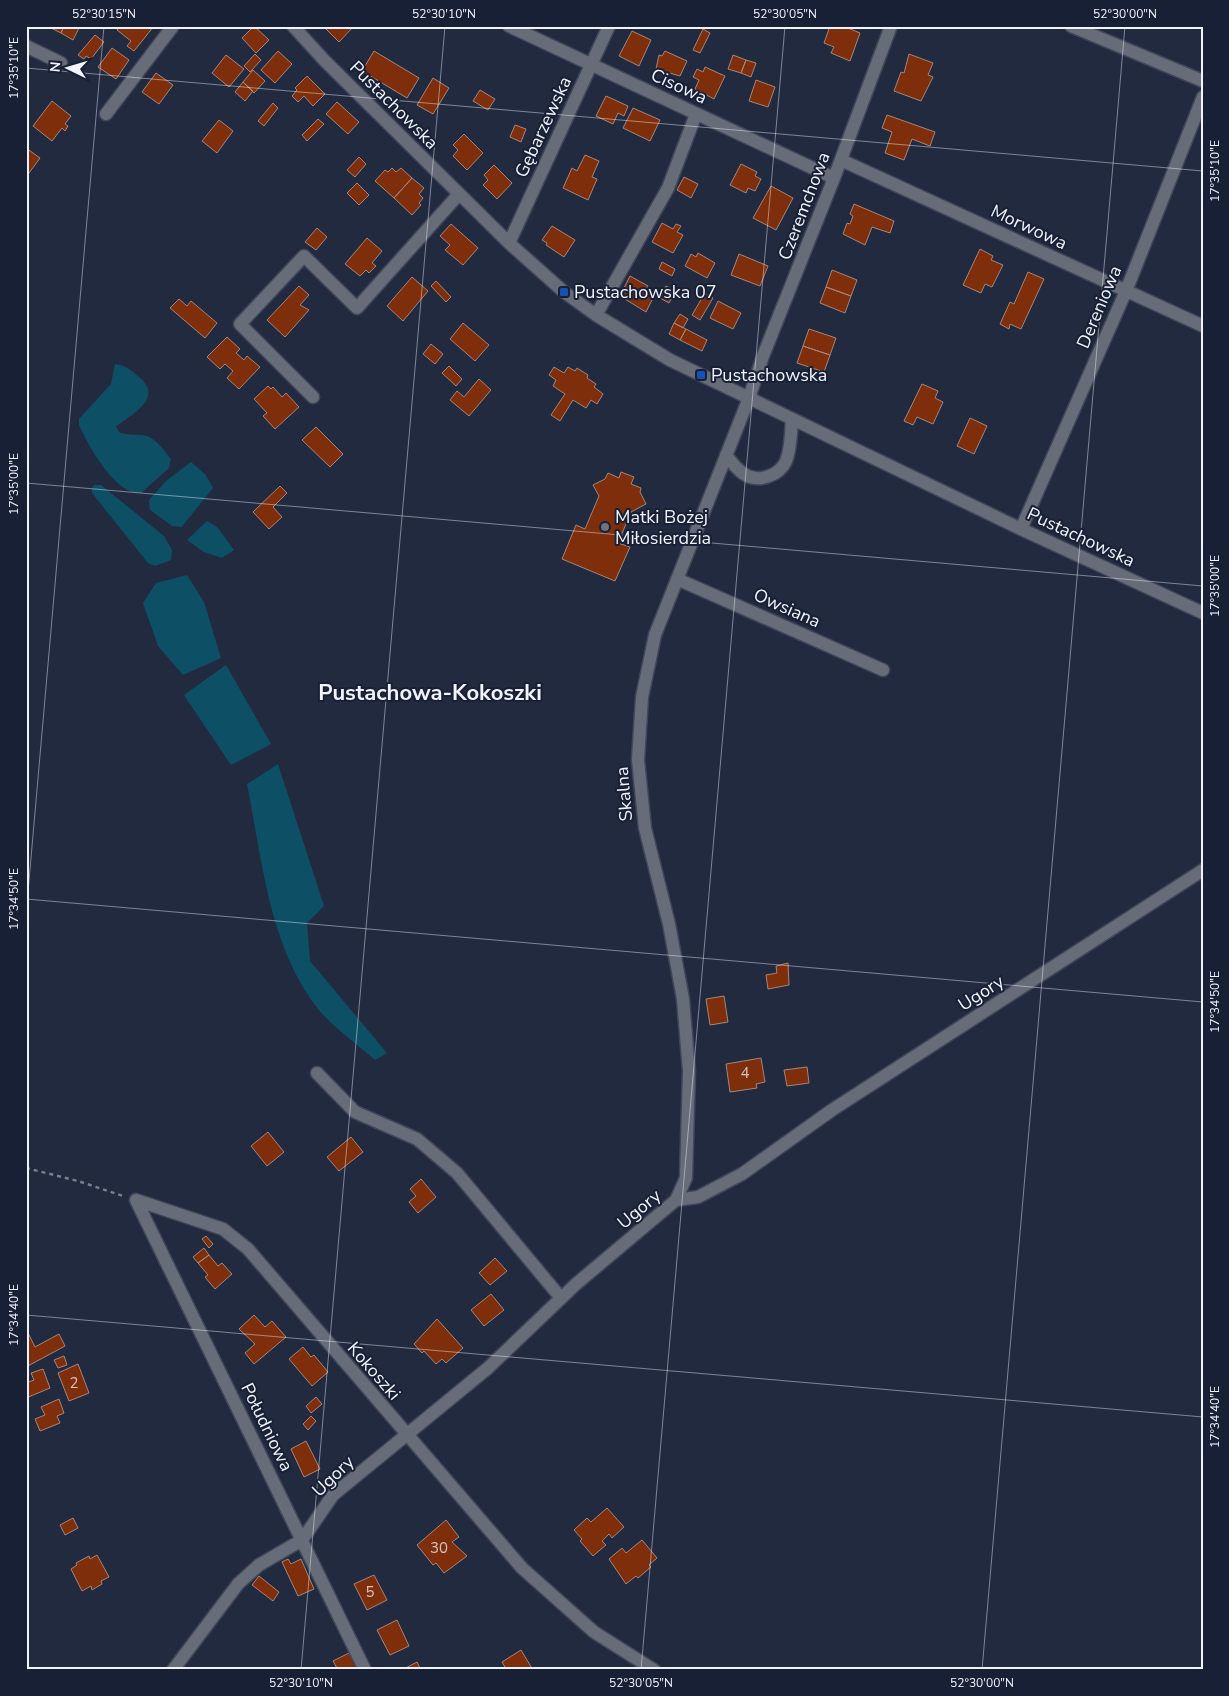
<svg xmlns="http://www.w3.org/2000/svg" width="1229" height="1696" font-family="'Nunito Sans',sans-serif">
<rect width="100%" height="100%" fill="#222a40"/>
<!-- water -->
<path fill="#0d5066" d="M115 364C125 365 131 370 139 377 164 397 133 414 116 426L119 432C129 436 134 434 143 435 155 437 164 450 171 459L169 468 141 493C115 495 88 445 79 425V419L111 384Z
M191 462 205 474 213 488 184 524 182 527 172 526 150 510 149 500 166 481Z
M94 485H101L164 536 172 550 171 560 155 566 148 563 92 493V488Z
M207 521 217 527 234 550 222 558 204 552 187 540Z
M187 575 204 602 221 658 183 675 158 646 143 603 156 583Z
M226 665 271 744 231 765 184 695Z
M278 764 324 906 307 923 310 961 387 1053 375 1060C357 1044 334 1028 318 1009 269 947 262 859 247 784Z"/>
<!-- building -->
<path fill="#7e2e0a" stroke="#a6867a" d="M52 26H64L61 33 51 28Z
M64 26H80L73 40 61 33Z
M120 26H154L134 51 127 46 131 41 117 30Z
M254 26 269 40 256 53 242 38Z
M329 26H352L353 27 339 42 326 29Z
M830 26H843L860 33 850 61 831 53 834 47 824 43Z
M703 29 710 33 700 53 693 50Z
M632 31 651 40 639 66 619 56Z
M95 35 104 42 91 59 86 56 84 59 78 55Z
M112 48 129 60 116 79 98 67Z
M278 51 292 64 275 83 261 70Z
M374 51 419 78 407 98 362 71Z
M665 51 687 61 680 76 656 69 659 55 662 56Z
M255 54 261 60 250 72 244 66Z
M909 54 933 63 928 75 933 77 921 101 894 91 901 72 904 73Z
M226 55 244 69 229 87 212 73Z
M733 55 746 60 741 73 728 69Z
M746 60 756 63 751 77 741 73Z
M705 67 725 76 714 99 695 89 699 80 693 77 697 69 703 72Z
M253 70 265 81 254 93 243 82Z
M156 73 173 85 159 104 142 92Z
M307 76 325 94 313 106 304 96 298 102 292 96 297 90 295 88Z
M433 78 449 88 433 114 417 105Z
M756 80 775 87 768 107 749 101Z
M243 82 253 91 245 101 235 92Z
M480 90 495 99 488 110 473 101Z
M606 96 628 106 624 116 618 113 613 124 596 116Z
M52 101 71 116 65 124 68 126 65 131 62 128 52 141 33 126Z
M337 102 359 122 348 134 326 114Z
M273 103 278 108 264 126 258 121Z
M633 108 660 120 650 141 623 128Z
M887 115 935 132 930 146 912 139 904 160 885 153 892 132 882 128Z
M318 119 324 124 307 141 302 135Z
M219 120 233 131 217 153 202 141Z
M515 125 526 129 521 142 510 137Z
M464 134 483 153 467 170 453 156 458 150 453 145Z
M26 148 40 158 26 177Z
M585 155 599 161 592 177 597 179 588 200 563 188 572 168 577 171Z
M359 157 366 164 355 177 347 170Z
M741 164 757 172 755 176 761 179 755 191 748 188 746 193 730 185Z
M494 165 512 183 497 199 483 185 488 180 484 175Z
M392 168 396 172 401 168 412 178 394 198 375 181 385 170 388 172Z
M684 177 698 184 691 198 677 190Z
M412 178 424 188 419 194 423 198 419 203 421 205 412 215 394 198Z
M357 183 369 195 359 205 347 193Z
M771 186 793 198 776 230 753 218Z
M854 204 894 221 890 233 872 227 865 245 843 234 847 223 850 224 853 216 850 214Z
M662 223 673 229 676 224 681 226 677 232 683 235 673 253 652 242Z
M451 224 478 248 463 265 445 250 450 245 440 236Z
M552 226 575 240 564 257 546 245 547 243 542 240Z
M317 228 327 237 316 250 305 242Z
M367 238 382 251 372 263 376 266 369 273 366 270 360 276 345 264Z
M980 249 993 256 991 260 1003 265 992 287 985 284 981 293 963 285Z
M698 253 715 263 707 278 685 266 691 254 696 257Z
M739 254 768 266 760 286 731 275Z
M662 262 675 269 672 276 659 269Z
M832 270 857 280 851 296 826 287Z
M1028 272 1044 279 1021 329 1010 324 1009 329 1000 324 1010 302 1014 304Z
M630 276 648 286 645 291 654 296 646 312 620 296Z
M412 277 428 291 403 321 387 306Z
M436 281 451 297 446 302 431 286Z
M299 286 309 295 300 305 309 310 285 337 267 320Z
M666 286 675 291 669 303 660 298Z
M826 287 851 296 845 313 820 303Z
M705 293 713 298 700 320 692 315Z
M179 299 187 306 191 301 217 323 205 338 170 308Z
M718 301 741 313 733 329 710 318Z
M680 314 688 319 683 328 674 323Z
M463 323 489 345 475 361 450 339Z
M674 323 686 329 680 340 669 334Z
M686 329 707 340 702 351 680 340Z
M809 329 836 338 830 355 803 346Z
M227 337 240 349 236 353 244 360 247 356 260 367 239 389 227 378 233 371 225 364 220 369 207 357Z
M431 344 443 354 435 364 423 354Z
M803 346 830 355 824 372 797 363Z
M449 366 462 379 456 386 442 373Z
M554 367 564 373 568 367 575 371 577 368 588 375 587 378 596 384 594 387 603 394 597 404 591 400 586 408 573 400 560 421 551 415 565 394 553 386 556 380 549 375Z
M479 379 491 390 469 416 450 400 457 391 464 397Z
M922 384 938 391 935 398 943 402 933 424 917 417 913 425 904 421Z
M268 386 271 389 273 387 282 397 286 393 299 407 275 429 263 416 267 413 254 399Z
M970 418 987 426 974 454 957 446Z
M316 427 343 454 330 467 302 440Z
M621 472 634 477 631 484 641 488 640 492 646 504 631 512 618 543 630 547 615 581 562 559 576 525 585 529 599 496 593 485 605 479 608 473 619 478Z
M280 486 287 493 273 507 282 517 269 529 253 512Z
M788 963 789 985 768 989 766 975 777 973 776 966Z
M724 996 728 1022 710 1025 706 999Z
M761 1058 765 1082 756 1084 757 1088 730 1092 726 1064Z
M807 1067 809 1083 787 1086 784 1070Z
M268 1132 284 1152 267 1166 251 1146Z
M351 1137 363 1152 339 1171 327 1157Z
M421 1179 436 1197 418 1213 409 1202 416 1196 410 1189Z
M206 1236 213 1244 209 1248 202 1239Z
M204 1248 209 1255 198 1263 193 1257Z
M209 1255 218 1266 222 1263 232 1274 215 1289 205 1277 208 1275 198 1263Z
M495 1258 507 1271 490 1285 479 1273Z
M491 1294 504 1310 484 1326 471 1310Z
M254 1315 265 1327 272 1321 286 1337 254 1364 245 1353 255 1344 239 1329Z
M437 1319 463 1348 446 1363 442 1359 436 1364 424 1351 422 1353 414 1344Z
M27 1331 35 1347 59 1334 65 1346 26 1367Z
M303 1347 311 1357 314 1355 328 1372 312 1386 289 1359Z
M64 1356 67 1365 58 1368 54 1360Z
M78 1364 89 1393 69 1401 58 1373Z
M43 1369 50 1388 26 1398V1383L34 1380 31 1373Z
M316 1397 322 1404 311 1413 306 1406Z
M59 1399 64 1413 57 1416 60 1423 40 1431 35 1419 45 1415 41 1407Z
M311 1416 316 1421 308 1430 303 1424Z
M306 1441 320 1469 304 1477 291 1449Z
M607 1508 624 1527 612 1538 609 1534 602 1541 606 1545 593 1556 580 1541 582 1539 574 1530 587 1518 591 1522Z
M73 1518 78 1528 65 1535 60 1525Z
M446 1520 459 1537 452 1542 467 1556 444 1573 436 1563 433 1565 417 1545Z
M642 1540 657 1558 649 1565 651 1567 638 1578 636 1576 626 1584 609 1559 622 1548 626 1553Z
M97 1555 109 1577 101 1581 102 1584 92 1590 91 1586 82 1591 71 1569 77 1565 76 1563 89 1556 90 1559Z
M288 1559 291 1564 301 1559 314 1589 298 1596 282 1562Z
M374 1575 387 1600 367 1610 354 1584Z
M259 1576 279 1592 273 1601 252 1585Z
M397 1620 409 1646 390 1655 377 1630Z
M521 1650 533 1670H500L505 1667 502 1662Z
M349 1653 358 1670H338L333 1661Z
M417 1662 421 1670H402Z"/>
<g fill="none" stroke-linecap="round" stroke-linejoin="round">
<defs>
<path id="minor" d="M293 26 325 61 509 243 564 292 596 315 670 360 1021 529 1203 613
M509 26 834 178
M1071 26 1203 81
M26 46 61 63
M106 114 173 26
M841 160 1203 326
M509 243 609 26
M596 315 668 188 696 114
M313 397 240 324 304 256 357 308 459 194
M726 455C737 470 749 484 769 476 776 474 783 468 786 461 791 449 791 432 792 419
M1021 529 1126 291 1203 97
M677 579 883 670
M317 1073 355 1112 417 1139 457 1173 561 1298
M136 1200 223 1229 248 1249 522 1568 594 1632 654 1670
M136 1200 365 1670
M676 1200 686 1178 689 1071 683 999 669 924 645 828 638 760 642 697 655 635 749 398 763 356 834 178 891 26
M173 1670 238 1584 259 1565 302 1540 333 1495 488 1368 576 1284 676 1200 698 1197 742 1174 832 1110 1203 870"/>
</defs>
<!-- minor casing -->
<use href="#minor" stroke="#3f465a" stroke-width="15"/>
<!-- path -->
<path stroke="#797f8f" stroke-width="2.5" stroke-dasharray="4 4" stroke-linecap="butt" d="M26 1168 78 1181 123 1196"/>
<!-- minor -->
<use href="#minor" stroke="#676d78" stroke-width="12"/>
</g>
<!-- ticks -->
<path fill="none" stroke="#f1f4fd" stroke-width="1" stroke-opacity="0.45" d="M26 68 1203 171M26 483 1203 586M26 899 1203 1002M26 915 104 26M26 1315 1203 1417M301 1670 445 26M641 1670 785 26M982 1670 1125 26"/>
<!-- markers -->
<g fill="#1a4fb4" stroke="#182035" stroke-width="2">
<rect x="559" y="287" width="10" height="10" rx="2.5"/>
<rect x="696" y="370" width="10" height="10" rx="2.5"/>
</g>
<circle fill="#6b7280" stroke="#182035" stroke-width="2" cx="605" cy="527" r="5"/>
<g text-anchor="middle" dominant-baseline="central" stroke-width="4" stroke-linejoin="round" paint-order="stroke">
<!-- number labels -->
<g font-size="15" fill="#d4c2c0">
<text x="745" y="1073">4</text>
<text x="74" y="1383">2</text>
<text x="439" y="1548">30</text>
<text x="370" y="1592">5</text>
</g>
<!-- street labels -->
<g font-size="18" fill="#f1f4fd" stroke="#182035">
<text transform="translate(679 86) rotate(25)">Cisowa</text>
<text transform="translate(394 105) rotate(45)">Pustachowska</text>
<text transform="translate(543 127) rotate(-65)">Gębarzewska</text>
<text transform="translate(804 206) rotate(-69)">Czeremchowa</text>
<text transform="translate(1029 227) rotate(25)">Morwowa</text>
<text transform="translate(1099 307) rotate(-67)">Dereniowa</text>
<text transform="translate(1081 537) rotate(25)">Pustachowska</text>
<text transform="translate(787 608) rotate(24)">Owsiana</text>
<text transform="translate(624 794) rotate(-95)">Skalna</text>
<text transform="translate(981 993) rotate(-33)">Ugory</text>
<text transform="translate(639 1209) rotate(-40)">Ugory</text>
<text transform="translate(374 1371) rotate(49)">Kokoszki</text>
<text transform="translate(267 1427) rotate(64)">Południowa</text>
<text transform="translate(333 1476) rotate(-44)">Ugory</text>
</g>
<!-- poi labels -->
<g font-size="18" fill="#f1f4fd" stroke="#182035" text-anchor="start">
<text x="574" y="292">Pustachowska 07</text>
<text x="711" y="375">Pustachowska</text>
<text x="615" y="517">Matki Bożej<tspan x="615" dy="21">Miłosierdzia</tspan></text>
</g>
<!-- district labels -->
<g font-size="22" font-weight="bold" fill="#f1f4fd" stroke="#182035">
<text x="430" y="693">Pustachowa-Kokoszki</text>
</g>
</g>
<!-- border -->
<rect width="1229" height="1696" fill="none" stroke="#182035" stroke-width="55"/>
<!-- north arrow -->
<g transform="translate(68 68) rotate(275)" stroke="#182035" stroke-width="4" paint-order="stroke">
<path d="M0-4L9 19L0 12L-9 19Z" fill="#f1f4fd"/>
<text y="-8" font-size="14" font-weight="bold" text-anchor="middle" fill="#f1f4fd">N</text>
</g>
<rect x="28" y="28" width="1174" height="1640" fill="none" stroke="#f1f4fd" stroke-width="2"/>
<g font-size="12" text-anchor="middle" fill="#f1f4fd">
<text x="104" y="18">52°30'15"N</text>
<text x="444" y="18">52°30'10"N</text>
<text x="785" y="18">52°30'05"N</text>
<text x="1125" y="18">52°30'00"N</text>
<text transform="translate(14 68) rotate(-90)" y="4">17°35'10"E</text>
<text transform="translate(1215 171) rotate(-90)" y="4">17°35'10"E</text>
<text transform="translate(14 484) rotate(-90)" y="4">17°35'00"E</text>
<text transform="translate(1215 586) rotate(-90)" y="4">17°35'00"E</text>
<text transform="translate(14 899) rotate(-90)" y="4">17°34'50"E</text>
<text transform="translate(1215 1002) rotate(-90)" y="4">17°34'50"E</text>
<text transform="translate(14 1315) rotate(-90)" y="4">17°34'40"E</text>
<text transform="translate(1215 1417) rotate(-90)" y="4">17°34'40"E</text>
<text x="301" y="1687">52°30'10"N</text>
<text x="641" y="1687">52°30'05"N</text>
<text x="982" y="1687">52°30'00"N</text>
</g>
</svg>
